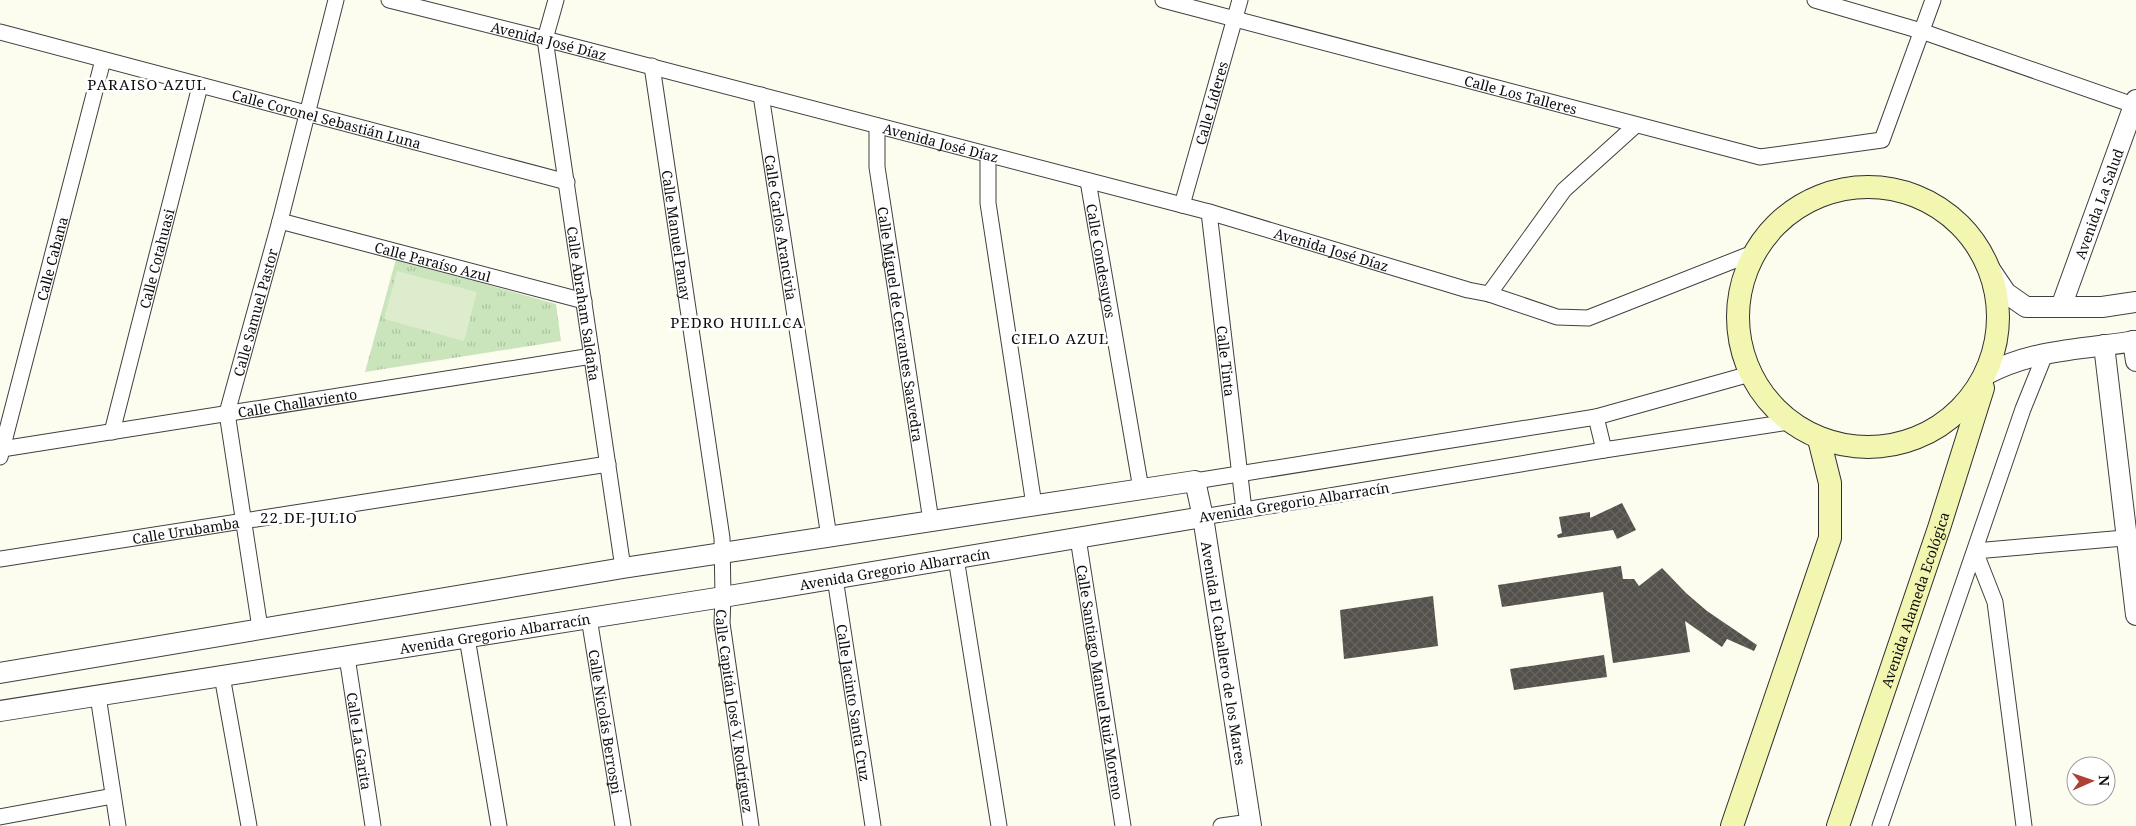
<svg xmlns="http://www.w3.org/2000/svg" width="2136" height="826" font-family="'Noto Serif',serif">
<defs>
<pattern id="grass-tufts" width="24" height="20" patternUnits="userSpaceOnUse" patternTransform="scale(1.25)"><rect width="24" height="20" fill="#cae4bc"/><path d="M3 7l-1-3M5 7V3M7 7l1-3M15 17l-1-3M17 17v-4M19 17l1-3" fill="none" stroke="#acc2a0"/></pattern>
<pattern id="building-cross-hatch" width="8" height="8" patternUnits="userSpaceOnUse" patternTransform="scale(1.25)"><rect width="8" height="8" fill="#54504b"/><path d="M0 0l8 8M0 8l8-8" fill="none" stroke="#686460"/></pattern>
</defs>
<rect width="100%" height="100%" fill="#fdfdef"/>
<!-- grass -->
<path fill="url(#grass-tufts)" d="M396 259 556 304 561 341 365 372Z"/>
<!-- pitch -->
<path fill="#dceccd" d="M397 271 477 292 464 341 384 319Z"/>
<!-- building -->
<path fill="url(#building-cross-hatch)" d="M1622 503 1636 530 1617 539 1613 530 1558 538 1557 535 1562 533 1559 517 1590 512V518Z
M1621 566 1623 579H1634L1639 586 1662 568 1686 593 1707 611 1757 645 1754 651 1727 639 1722 647 1685 621 1690 652 1613 663 1603 592 1502 607 1498 585Z
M1433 596 1438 646 1344 659 1340 610Z
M1604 655 1607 677 1514 690 1510 669Z"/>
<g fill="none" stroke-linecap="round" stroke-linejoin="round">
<defs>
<g id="minor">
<path id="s1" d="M389 0 545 39 1209 212 1468 290 1489 294 1557 317 1588 318 1753 253"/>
<path id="s2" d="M556 0 545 39 623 568"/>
<path id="s3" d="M1163 0 1760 157 1882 140 1933 0"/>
<path d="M1815 0 1921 31 2136 106"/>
<path id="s4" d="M0 32 567 182"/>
<path id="s5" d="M652 66 722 538 723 597 722 623 751 826"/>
<path id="s6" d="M761 95 829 537"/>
<path id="s7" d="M877 126V167L931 521"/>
<path d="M988 155V203L1034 505"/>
<path id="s8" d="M1088 181 1141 489"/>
<path id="s9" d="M1182 205 1240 0"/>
<path id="s10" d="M1209 212 1244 510"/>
<path id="s11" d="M280 221 584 301"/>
<path d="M1489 294 1564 190 1636 125"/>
<path d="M1596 417 1604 450"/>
<path id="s12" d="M112 432 200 86"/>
<path id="s13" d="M2 449 592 356"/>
<path id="s14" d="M0 457 103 60"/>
<path d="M1195 481 1596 417 1750 374"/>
<path d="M1203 517 1604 450 1789 422"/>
<path id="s15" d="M1078 538 1123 826"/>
<path d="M956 558 999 826"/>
<path id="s16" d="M0 559 608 464"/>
<path id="s17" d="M835 578 873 826"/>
<path id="s18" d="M589 618 623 826"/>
<path id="s19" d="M260 628 227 413 280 221 336 0"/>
<path d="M467 638 499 826"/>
<path id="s20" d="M347 657 373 826"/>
<path d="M222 676 249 826"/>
<path d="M98 696 118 826"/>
<path d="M0 817 113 796"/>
<path d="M1221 826 1250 822"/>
<path d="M1880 826 2023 409 2046 352"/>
<path d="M2024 826 1995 602 1975 551 2136 537"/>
</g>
<g id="tertiary">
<path d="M1987 265 2006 293 2026 307H2102L2136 302"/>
<path id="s21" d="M2061 307 2136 100"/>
<path d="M2133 341 2136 361"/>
<path d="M2104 345 2136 615"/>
<path d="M1987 374C2034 349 2085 349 2136 341"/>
<path id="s22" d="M0 673 623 568 1195 481 1203 517 1251 826"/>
<path id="s23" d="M0 711 723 597 1203 517"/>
</g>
<g id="secondary">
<circle cx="1868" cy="317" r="130"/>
<path d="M1732 826 1830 538V483L1819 439"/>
<path id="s24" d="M1838 826 1939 528 1983 388"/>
</g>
</defs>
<!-- minor casing -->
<use href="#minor" stroke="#404040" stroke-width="17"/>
<!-- tertiary casing -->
<use href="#tertiary" stroke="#404040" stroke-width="22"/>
<!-- secondary casing -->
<use href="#secondary" stroke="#2f2f2f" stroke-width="24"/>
<!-- minor -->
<use href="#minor" stroke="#fff" stroke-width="15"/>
<!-- tertiary -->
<use href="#tertiary" stroke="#fff" stroke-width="20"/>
<!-- secondary -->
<use href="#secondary" stroke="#f3f6b1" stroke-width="22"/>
</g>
<g text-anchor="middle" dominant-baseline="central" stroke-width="5" stroke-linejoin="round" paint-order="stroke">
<!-- street labels -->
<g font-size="14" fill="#0d0d0d" stroke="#fff">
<text stroke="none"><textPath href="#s1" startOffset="165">Avenida José Díaz</textPath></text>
<text stroke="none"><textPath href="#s3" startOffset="370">Calle Los Talleres</textPath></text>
<text stroke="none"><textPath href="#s9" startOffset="106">Calle Líderes</textPath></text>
<text stroke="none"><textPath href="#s4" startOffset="338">Calle Coronel Sebastián Luna</textPath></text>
<text stroke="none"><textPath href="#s1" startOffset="570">Avenida José Díaz</textPath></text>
<text stroke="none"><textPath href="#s21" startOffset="110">Avenida La Salud</textPath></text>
<text stroke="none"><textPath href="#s6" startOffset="134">Calle Carlos Arancivia</textPath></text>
<text stroke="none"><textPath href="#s5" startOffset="171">Calle Manuel Panay</textPath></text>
<text stroke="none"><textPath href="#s1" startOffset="975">Avenida José Díaz</textPath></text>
<text stroke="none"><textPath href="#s14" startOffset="205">Calle Cabana</textPath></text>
<text stroke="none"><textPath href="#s12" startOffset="179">Calle Cotahuasi</textPath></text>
<text stroke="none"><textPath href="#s11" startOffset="158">Calle Paraíso Azul</textPath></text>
<text stroke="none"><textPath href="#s8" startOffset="81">Calle Condesuyos</textPath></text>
<text stroke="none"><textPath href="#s2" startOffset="308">Calle Abraham Saldaña</textPath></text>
<text stroke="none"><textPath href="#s19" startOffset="322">Calle Samuel Pastor</textPath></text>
<text stroke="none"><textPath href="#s7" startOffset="200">Calle Miguel de Cervantes Saavedra</textPath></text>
<text stroke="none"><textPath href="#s10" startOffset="150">Calle Tinta</textPath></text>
<text stroke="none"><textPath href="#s13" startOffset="299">Calle Challaviento</textPath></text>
<text transform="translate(1294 502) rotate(-9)">Avenida Gregorio Albarracín</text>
<text stroke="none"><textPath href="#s16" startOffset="188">Calle Urubamba</textPath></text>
<text stroke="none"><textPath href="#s23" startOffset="906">Avenida Gregorio Albarracín</textPath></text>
<text stroke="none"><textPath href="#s24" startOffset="239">Avenida Alameda Ecológica</textPath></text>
<text stroke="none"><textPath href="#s23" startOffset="501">Avenida Gregorio Albarracín</textPath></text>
<text stroke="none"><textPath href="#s22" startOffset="1385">Avenida El Caballero de los Mares</textPath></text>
<text stroke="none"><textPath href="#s15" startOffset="146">Calle Santiago Manuel Ruiz Moreno</textPath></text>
<text stroke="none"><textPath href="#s17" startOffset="126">Calle Jacinto Santa Cruz</textPath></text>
<text stroke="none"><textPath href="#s5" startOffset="651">Calle Capitán José V. Rodríguez</textPath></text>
<text stroke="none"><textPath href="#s18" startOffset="105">Calle Nicolás Berrospi</textPath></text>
<text stroke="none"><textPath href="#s20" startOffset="85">Calle La Garita</textPath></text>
</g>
<!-- neighbourhood labels -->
<g font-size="15" letter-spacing="1" fill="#0d0d0d" stroke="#fff">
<text x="147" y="84">PARAISO AZUL</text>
<text x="737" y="322">PEDRO HUILLCA</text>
<text x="1060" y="338">CIELO AZUL</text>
<text x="309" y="517">22 DE JULIO</text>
</g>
</g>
<!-- north arrow -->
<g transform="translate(2091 781) rotate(88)"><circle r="24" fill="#ffffff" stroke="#9e9e9e"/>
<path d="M0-4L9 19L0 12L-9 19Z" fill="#ae4134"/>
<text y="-8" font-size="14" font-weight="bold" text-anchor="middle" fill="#0d0d0d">N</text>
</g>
</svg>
